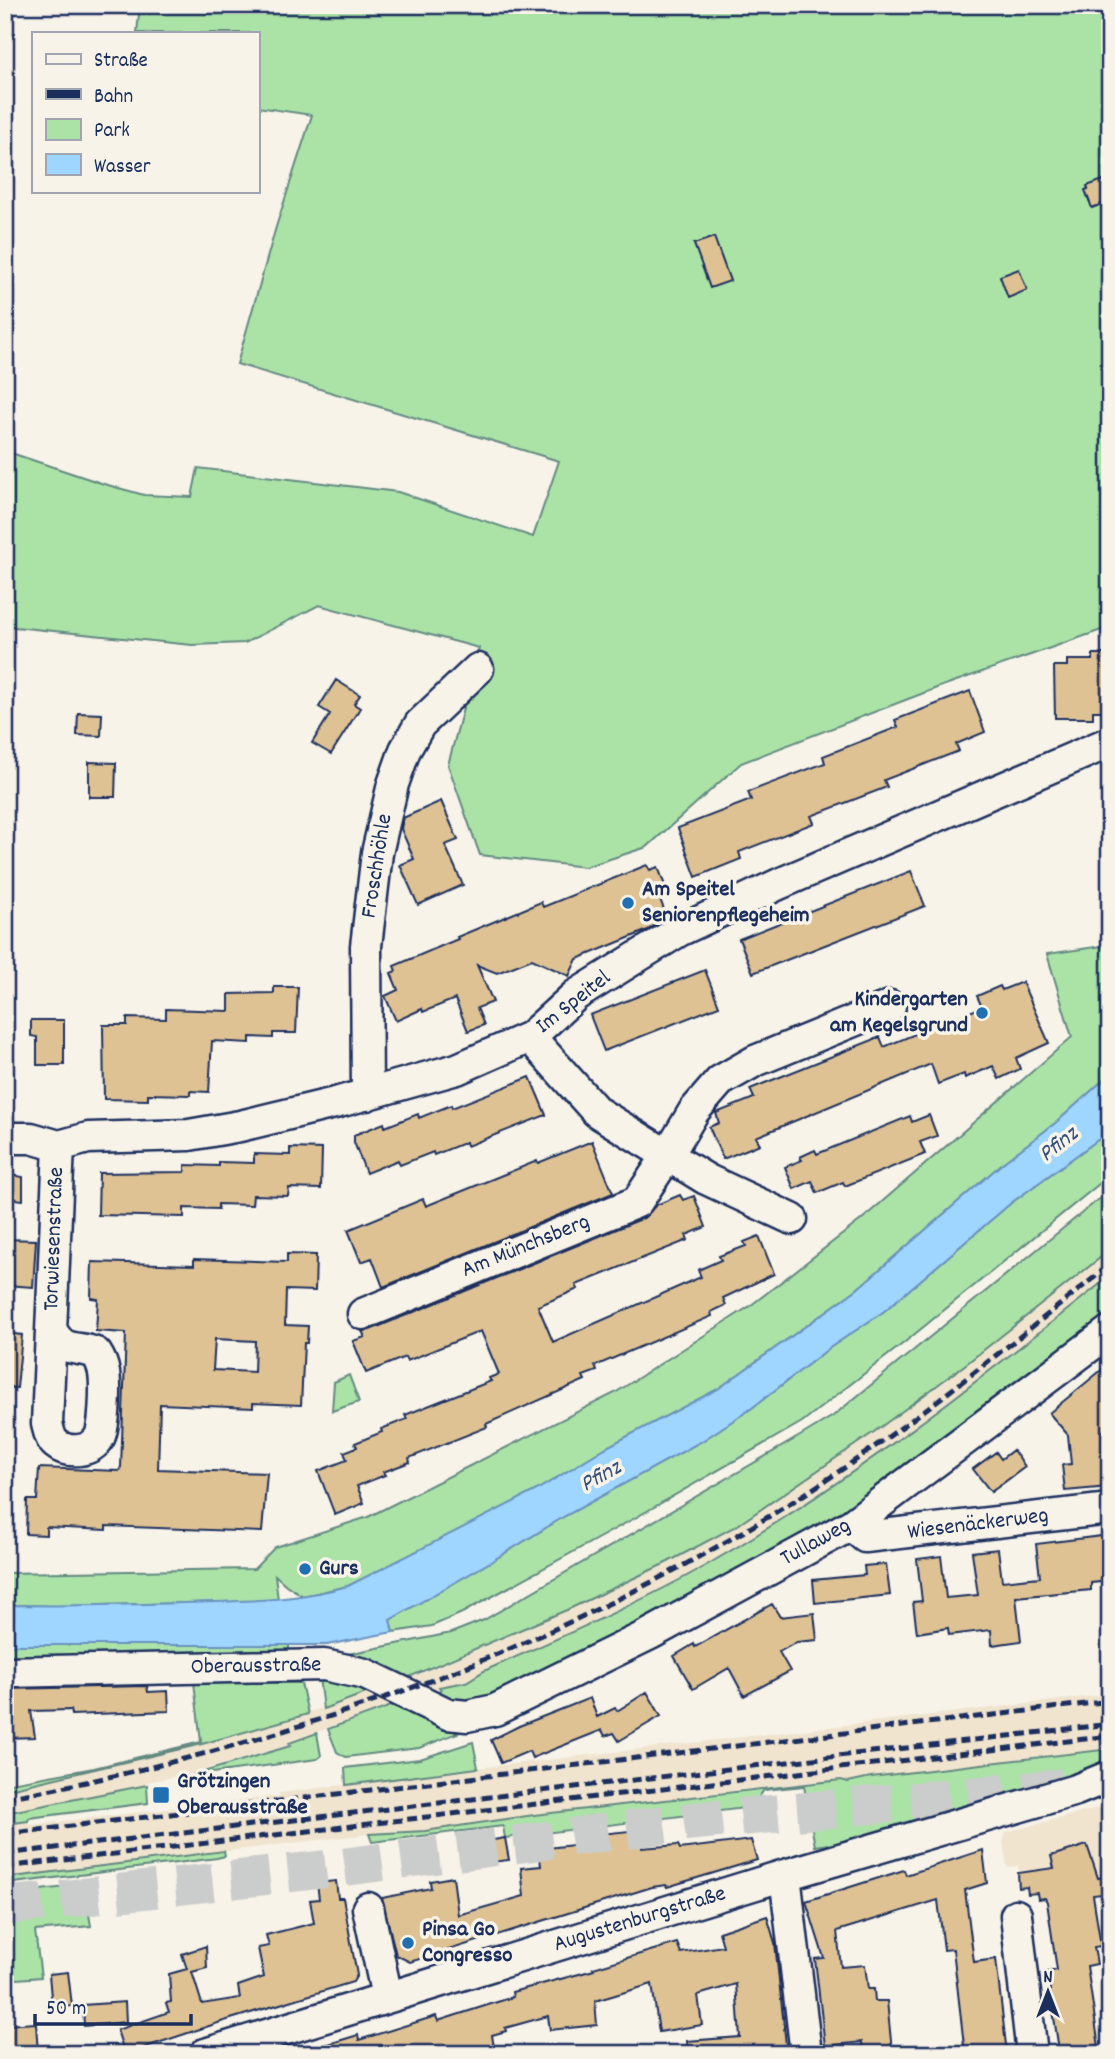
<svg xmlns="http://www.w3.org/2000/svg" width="1115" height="2059" font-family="Dekko,sans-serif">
<rect width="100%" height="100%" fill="#f7f3e8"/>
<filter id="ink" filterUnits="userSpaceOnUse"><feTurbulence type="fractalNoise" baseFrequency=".0143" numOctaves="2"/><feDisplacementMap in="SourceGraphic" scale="14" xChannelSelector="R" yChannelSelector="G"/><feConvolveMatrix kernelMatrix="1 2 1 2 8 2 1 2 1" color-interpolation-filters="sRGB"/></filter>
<g filter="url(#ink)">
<!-- built -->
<path fill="#f0e4ce" d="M1110 1250V1276L927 1419 777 1522 703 1567 616 1611 484 1671 466 1682 439 1687 290 1742V1745L189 1774 147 1782V1785L5 1813V1790L202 1744 349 1700 424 1672 569 1609 738 1525 874 1432 966 1364Z
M1110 1694V1749L871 1777 848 1782 841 1780 748 1789 425 1831 369 1834 5 1878V1824L28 1821 30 1825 279 1796V1793L478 1768Z
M1110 1805V1875L1046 1883 1029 1876 1027 1870 1019 1871 1018 1866 1007 1867 1003 1842 1006 1832Z"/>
<!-- green -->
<path fill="#abe3a7" stroke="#638982" stroke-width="2" d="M140 5H1110V627L942 686 741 763 647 847 585 867 480 855 448 765 479 648 319 605 245 643 192 645 5 626V451L104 484 144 495 192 497 198 468 398 492 533 537 559 461 237 364 276 227 312 115 257 107V33H137Z
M1110 945V1074L1058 1121 1004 1162 856 1290 718 1389 605 1448 537 1490 401 1560 348 1586 303 1596 286 1585 275 1575 278 1600 272 1601 57 1606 5 1605V1573L254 1569 275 1547 368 1517 615 1393 750 1306 861 1220 1072 1037 1047 954Z
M1110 1131V1175L905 1342 802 1422 635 1518 462 1613 432 1626 393 1632 390 1620 492 1561 565 1516 702 1441 752 1408 828 1349 883 1312 1011 1203Z
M1110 1190V1250L966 1364 874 1432 738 1525 668 1562 569 1609 402 1680 348 1654 451 1633 484 1620 800 1436 833 1416Z
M1110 1276V1315L871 1499 554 1675 489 1699 467 1702 430 1694 441 1690 439 1687 466 1682 484 1671C558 1638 634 1606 705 1566 849 1483 980 1380 1110 1276Z
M349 1375 359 1402 332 1411 334 1382Z
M274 1644 289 1645V1650L5 1657V1645Z
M319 1677 374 1690 323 1709Z
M194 1682 301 1683 308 1714 202 1744 5 1790V1784L94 1768 201 1742Z
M399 1703 441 1728 460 1732 419 1748 346 1757 337 1752 328 1729Z
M317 1733 321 1756 317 1759 190 1776 290 1746 289 1743Z
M473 1742 478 1768 346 1785 345 1768 420 1759Z
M1110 1749V1771L830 1849 828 1844 815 1846 804 1786 764 1790 759 1797 761 1806 505 1838 503 1826 372 1842 369 1834 425 1831 534 1815 841 1780 848 1782 871 1777Z
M147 1785 148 1803 29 1818 28 1821 5 1824V1813Z
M224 1851 225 1856 217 1858 5 1884V1878Z
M84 1885 91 1926 35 1931 41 1977 5 1980V1894Z"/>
<!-- water -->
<path fill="#9fd6ff" stroke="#6a93bf" stroke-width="2" d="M1110 1074V1131L1011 1203 883 1312 828 1349 752 1408 702 1441 565 1516 492 1561 390 1620 393 1632 327 1645H5V1605C65 1606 124 1605 183 1603 242 1601 290 1602 348 1586L537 1490 605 1448 718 1389 856 1290 1004 1162 1058 1121Z"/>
<!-- building -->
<path fill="#dfc293" stroke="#1b2f5e" stroke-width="2" fill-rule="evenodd" d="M1103 180 1104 183 1110 181V201L1092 208 1085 190 1088 189 1087 186Z
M714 237 730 281 710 288 694 244Z
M1019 269 1027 290 1008 298 1000 276Z
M1093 654H1110V706H1107V711H1093V718H1055L1054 666H1067V660H1093Z
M336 680 360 695 354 704 360 708 331 754 312 743 330 714 319 707Z
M970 691 985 732 956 744 959 751 884 780 887 787 811 816 814 823 739 852 741 859 696 877 678 828 751 800 748 792 825 763 823 756 898 727 895 720Z
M78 713 102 714 101 736 77 735Z
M89 762 116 763 115 797H89Z
M441 801 458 840 445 845 463 885 418 905 400 865 414 859 401 829 403 818Z
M647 865 650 870 658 867 667 891 658 894 665 912 658 914 661 921 648 930 577 959 569 976 532 959 497 973 477 965 493 1002 477 1008 484 1025 468 1031 455 999 423 1012 422 1009 396 1021 385 996 398 990 391 973 396 971 394 966 458 939 457 937 541 902 543 907Z
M911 871 925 906 753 973 739 939Z
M705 970 719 1006 604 1051 590 1015Z
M1022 982 1049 1043 1016 1058 1020 1069 999 1079 993 1066 965 1078 964 1074 938 1084 931 1064 756 1137 760 1144 723 1159 709 1127 719 1123 716 1113 754 1098 750 1089 880 1037 884 1047 918 1033 915 1023 932 1017 936 1026 982 1007 977 996 1000 986 1002 990Z
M274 987H298L296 1033H273V1038L250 1037V1043L212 1041 209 1092 190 1091V1095L148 1094V1100L104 1099 103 1025H127V1018L166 1019V1009L229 1011V994L274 993Z
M31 1020H64V1065H37V1037L31 1036Z
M530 1077 546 1115 467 1146 466 1142 434 1155 433 1152 400 1165 398 1160 366 1173 354 1142V1135L384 1123 385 1127 418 1114 419 1118 451 1105 452 1108Z
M929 1115 937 1136 920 1142 925 1154 845 1186 843 1182 817 1193 812 1181 794 1189 785 1167 802 1160 800 1157 815 1150 817 1154 910 1116 912 1122Z
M592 1141 613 1193 383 1287 372 1258 361 1262 348 1230 423 1199 426 1206 537 1161 538 1163Z
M290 1148 322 1149 321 1189 289 1188 288 1196 253 1195 252 1205 218 1204V1209L184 1208V1217L98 1215 99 1173 185 1172V1165L219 1166V1162L254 1163V1154L290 1155Z
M5 1174 23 1177V1200L5 1198Z
M680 1195 683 1200 694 1196 706 1227 686 1235 688 1240 576 1285 578 1289 538 1306 553 1342 701 1277 698 1270 721 1260 719 1256 746 1246 744 1242 759 1236 774 1274 723 1298 726 1305 711 1312 712 1316 595 1366 597 1371 583 1376 585 1380 486 1424 487 1427 409 1458 410 1462 383 1472 385 1475 357 1486 364 1503 335 1515 318 1471 347 1460 344 1452 357 1447 355 1443 382 1432 381 1429 407 1419 405 1415 491 1381 489 1378 499 1374 481 1331 407 1361 405 1357 366 1373 353 1341 365 1337 362 1331 370 1330 644 1218 656 1205Z
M5 1239 36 1240 33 1287 5 1285Z
M287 1254 316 1255 315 1291 286 1290 285 1325 308 1326 307 1343H304L301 1405 253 1403V1408L160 1404 158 1469 267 1473 262 1532 106 1526V1530L46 1527V1535L26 1534 27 1500H37L39 1468 119 1471 121 1467 126 1333 96 1331 98 1299 91 1298 92 1262 194 1265V1259L287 1262ZM215 1339 255 1341 254 1372 213 1370Z
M5 1333 22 1335 17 1388 5 1387Z
M1110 1363V1428L1103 1431 1109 1487 1065 1491 1062 1465 1071 1464 1068 1435 1049 1413Z
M1013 1450 1025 1467 991 1492 973 1469 996 1452 1001 1459Z
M1110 1535V1581L1091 1583V1590L1016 1597 1021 1641 992 1645 991 1630 949 1635 948 1628 917 1633 913 1602 922 1601 917 1559 941 1556 946 1598 978 1595 972 1552 998 1549 1002 1581 1040 1577 1036 1544Z
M886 1564 890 1595 815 1603 813 1580 865 1575 864 1566Z
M772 1604 780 1617 814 1613 817 1640 797 1642 779 1652 790 1671 744 1696 729 1668 693 1689 674 1656 694 1644 695 1647Z
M147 1686 148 1692 168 1691 169 1711 72 1715 71 1710 31 1711 35 1737 5 1738V1689Z
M647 1692 661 1716 619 1741 614 1733 605 1736 602 1730 532 1758 529 1751 501 1763 491 1740 519 1726 590 1698 597 1717 615 1708 617 1711Z
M600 1829 601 1834 639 1830 642 1848 678 1845 680 1849 751 1840 757 1860 667 1887 666 1885 652 1887 410 1962 396 1955 382 1898 431 1888 430 1881 453 1877 458 1915 524 1896 521 1868 541 1866 539 1849 583 1844 581 1832Z
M505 1838 509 1860 492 1862 488 1841Z
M1087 1845 1098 1878 1110 1876V1893L1093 1895 1101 1946 1094 1947 1097 1964 1087 1966 1100 2054H1069L1068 2049 1059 2050 1050 1991 1048 1972 1057 1970 1047 1902 1045 1898 1038 1899 1037 1893 1028 1894 1027 1887 1019 1888 1018 1873 1054 1868 1051 1856Z
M983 1850 987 1883 965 1890 974 1962 996 1959 1007 2054H965L953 1949 944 1950 938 1900 837 1931 841 1967 865 1965 868 1989H874L875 2001H887L892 2051 863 2053 862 2042 825 2046 815 1959 824 1958 806 1901 904 1870 906 1875Z
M336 1881 338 1898H343L357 1975 353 1982 224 2021 125 2054 117 2030 169 2012 166 2003 171 2002 169 1974 187 1969 182 1954 206 1946 207 1968 192 1972 202 2004 240 1998 238 1986 264 1977 258 1948 269 1946 266 1935 314 1923 310 1900 319 1899 317 1883Z
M767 1916 775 1943 787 2054H688L687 2041 740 2037 736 1984 698 1995 702 2025 659 2032 652 1984 595 2001 597 2025 550 2030 548 2016 505 2028 506 2031 492 2035 495 2054H310L309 2050 358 2035 359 2040 436 2016 438 2021 513 1997 512 1992 594 1970 593 1968 677 1943 681 1953 723 1946 719 1932Z
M68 1972 72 2006 52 2009 49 1974Z
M125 2002 126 2022 84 2026 83 2005Z
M36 2023 38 2054H5V2025Z"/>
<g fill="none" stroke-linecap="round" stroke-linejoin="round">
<!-- highway-tunnel -->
<path stroke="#cbcccc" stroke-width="38" stroke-dasharray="38 19" stroke-linecap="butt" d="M5 1906 344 1867 685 1822 1071 1787"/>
<defs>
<path id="minor" d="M530 1037 597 1112 706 1179 792 1219
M367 1095 366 946 377 853 393 784 405 750 420 724 478 669
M5 1138H31L59 1146 88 1138 189 1135 240 1126 339 1102 457 1069 530 1037 576 995 679 931 779 884 1110 742
M363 1314 637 1202 668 1155 694 1111 720 1081 755 1061 890 1006
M52 1331C65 1354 75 1345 96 1353 100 1359 103 1366 104 1373 106 1385 105 1428 99 1438 91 1452 68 1454 56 1444 50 1439 49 1431 47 1424L59 1146
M851 1525 865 1537 1110 1509
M5 1672 324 1665 365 1674 448 1714 467 1716 495 1710 650 1634 851 1525 1110 1331
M785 1875 806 2054
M368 1908 387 1997
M1016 1915 1032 2054
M205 2054 785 1875 1076 1790 1110 1776"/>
</defs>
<!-- minor casing -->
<use href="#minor" stroke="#1b2f5e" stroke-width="35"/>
<!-- minor -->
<use href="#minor" stroke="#f7f3e8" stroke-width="30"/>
<!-- rail -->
<path stroke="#1b2f5e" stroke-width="5" stroke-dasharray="10 5" stroke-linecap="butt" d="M5 1798C270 1750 526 1661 758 1523 883 1449 996 1355 1110 1265
M5 1834 1110 1701
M5 1854 1110 1724
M5 1867 1110 1736"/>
</g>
</g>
<!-- markers -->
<g fill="#1f6fb2" stroke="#f7f3e8" stroke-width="2.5">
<circle cx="628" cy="903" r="7"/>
<circle cx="982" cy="1013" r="7"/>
<circle cx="305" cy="1569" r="7"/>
<rect x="152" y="1786" width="18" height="18" rx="3.5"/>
<circle cx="408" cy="1943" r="7"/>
</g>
<g text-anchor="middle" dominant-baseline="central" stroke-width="7" stroke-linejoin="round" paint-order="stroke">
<!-- street labels -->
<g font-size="23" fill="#1b2f5e" stroke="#f7f3e8">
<text transform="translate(378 866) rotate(-81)">Froschhöhle</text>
<text transform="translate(574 1003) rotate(-38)">Im Speitel</text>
<text transform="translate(55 1239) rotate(-88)">Torwiesenstraße</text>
<text transform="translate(526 1247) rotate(-22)">Am Münchsberg</text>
<text transform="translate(978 1525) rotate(-7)">Wiesenäckerweg</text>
<text transform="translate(816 1543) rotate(-29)">Tullaweg</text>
<text transform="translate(256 1667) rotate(-1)">Oberausstraße</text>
<text transform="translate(640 1920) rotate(-17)">Augustenburgstraße</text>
</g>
<!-- poi labels -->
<g font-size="23" font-weight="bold" fill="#1b2f5e" stroke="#f7f3e8" text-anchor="start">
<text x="642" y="890">Am Speitel<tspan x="642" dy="26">Seniorenpflegeheim</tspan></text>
<text x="968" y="1000" text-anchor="end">Kindergarten<tspan x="968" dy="26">am Kegelsgrund</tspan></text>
<text x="319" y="1569">Gurs</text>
<text x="177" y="1782">Grötzingen<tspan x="177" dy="26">Oberausstraße</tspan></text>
<text x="422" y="1930">Pinsa Go<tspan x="422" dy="26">Congresso</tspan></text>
</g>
<!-- water labels -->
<g font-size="24" font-style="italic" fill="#35507e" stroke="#f7f3e8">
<text transform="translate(1059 1145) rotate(-38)">Pfinz</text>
<text transform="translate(601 1477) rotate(-29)">Pfinz</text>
</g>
</g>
<!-- margin -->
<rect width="1115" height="2059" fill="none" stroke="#f7f3e8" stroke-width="28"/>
<rect x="14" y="14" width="1087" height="2031" fill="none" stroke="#1b2f5e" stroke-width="2.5" filter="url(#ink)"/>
<!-- legend -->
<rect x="32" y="32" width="228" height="161" fill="#f7f3e8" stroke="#9fa5b1" stroke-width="2"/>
<rect x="46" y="54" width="35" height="10" fill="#f7f3e8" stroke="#9fa5b1" stroke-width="2"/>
<text x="94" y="66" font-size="21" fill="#1b2f5e">Straße</text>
<rect x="46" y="89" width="35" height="10" fill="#1b2f5e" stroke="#9fa5b1" stroke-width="2"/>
<text x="94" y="102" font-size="21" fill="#1b2f5e">Bahn</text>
<rect x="46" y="119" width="35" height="21" fill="#abe3a7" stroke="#9fa5b1" stroke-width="2"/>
<text x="94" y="136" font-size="21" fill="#1b2f5e">Park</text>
<rect x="46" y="154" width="35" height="21" fill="#9fd6ff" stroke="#9fa5b1" stroke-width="2"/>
<text x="94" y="172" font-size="21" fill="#1b2f5e">Wasser</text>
<!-- north arrow -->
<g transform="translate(1048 1992)" stroke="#f7f3e8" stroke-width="5" paint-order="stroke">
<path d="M0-5L12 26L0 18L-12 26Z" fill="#1b2f5e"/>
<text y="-10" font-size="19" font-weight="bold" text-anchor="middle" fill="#1b2f5e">N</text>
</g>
<!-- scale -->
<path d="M35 2014v10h156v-10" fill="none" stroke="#1b2f5e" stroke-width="3.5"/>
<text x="46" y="2014" font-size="21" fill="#1b2f5e" stroke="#f7f3e8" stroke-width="5" paint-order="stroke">50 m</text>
</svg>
